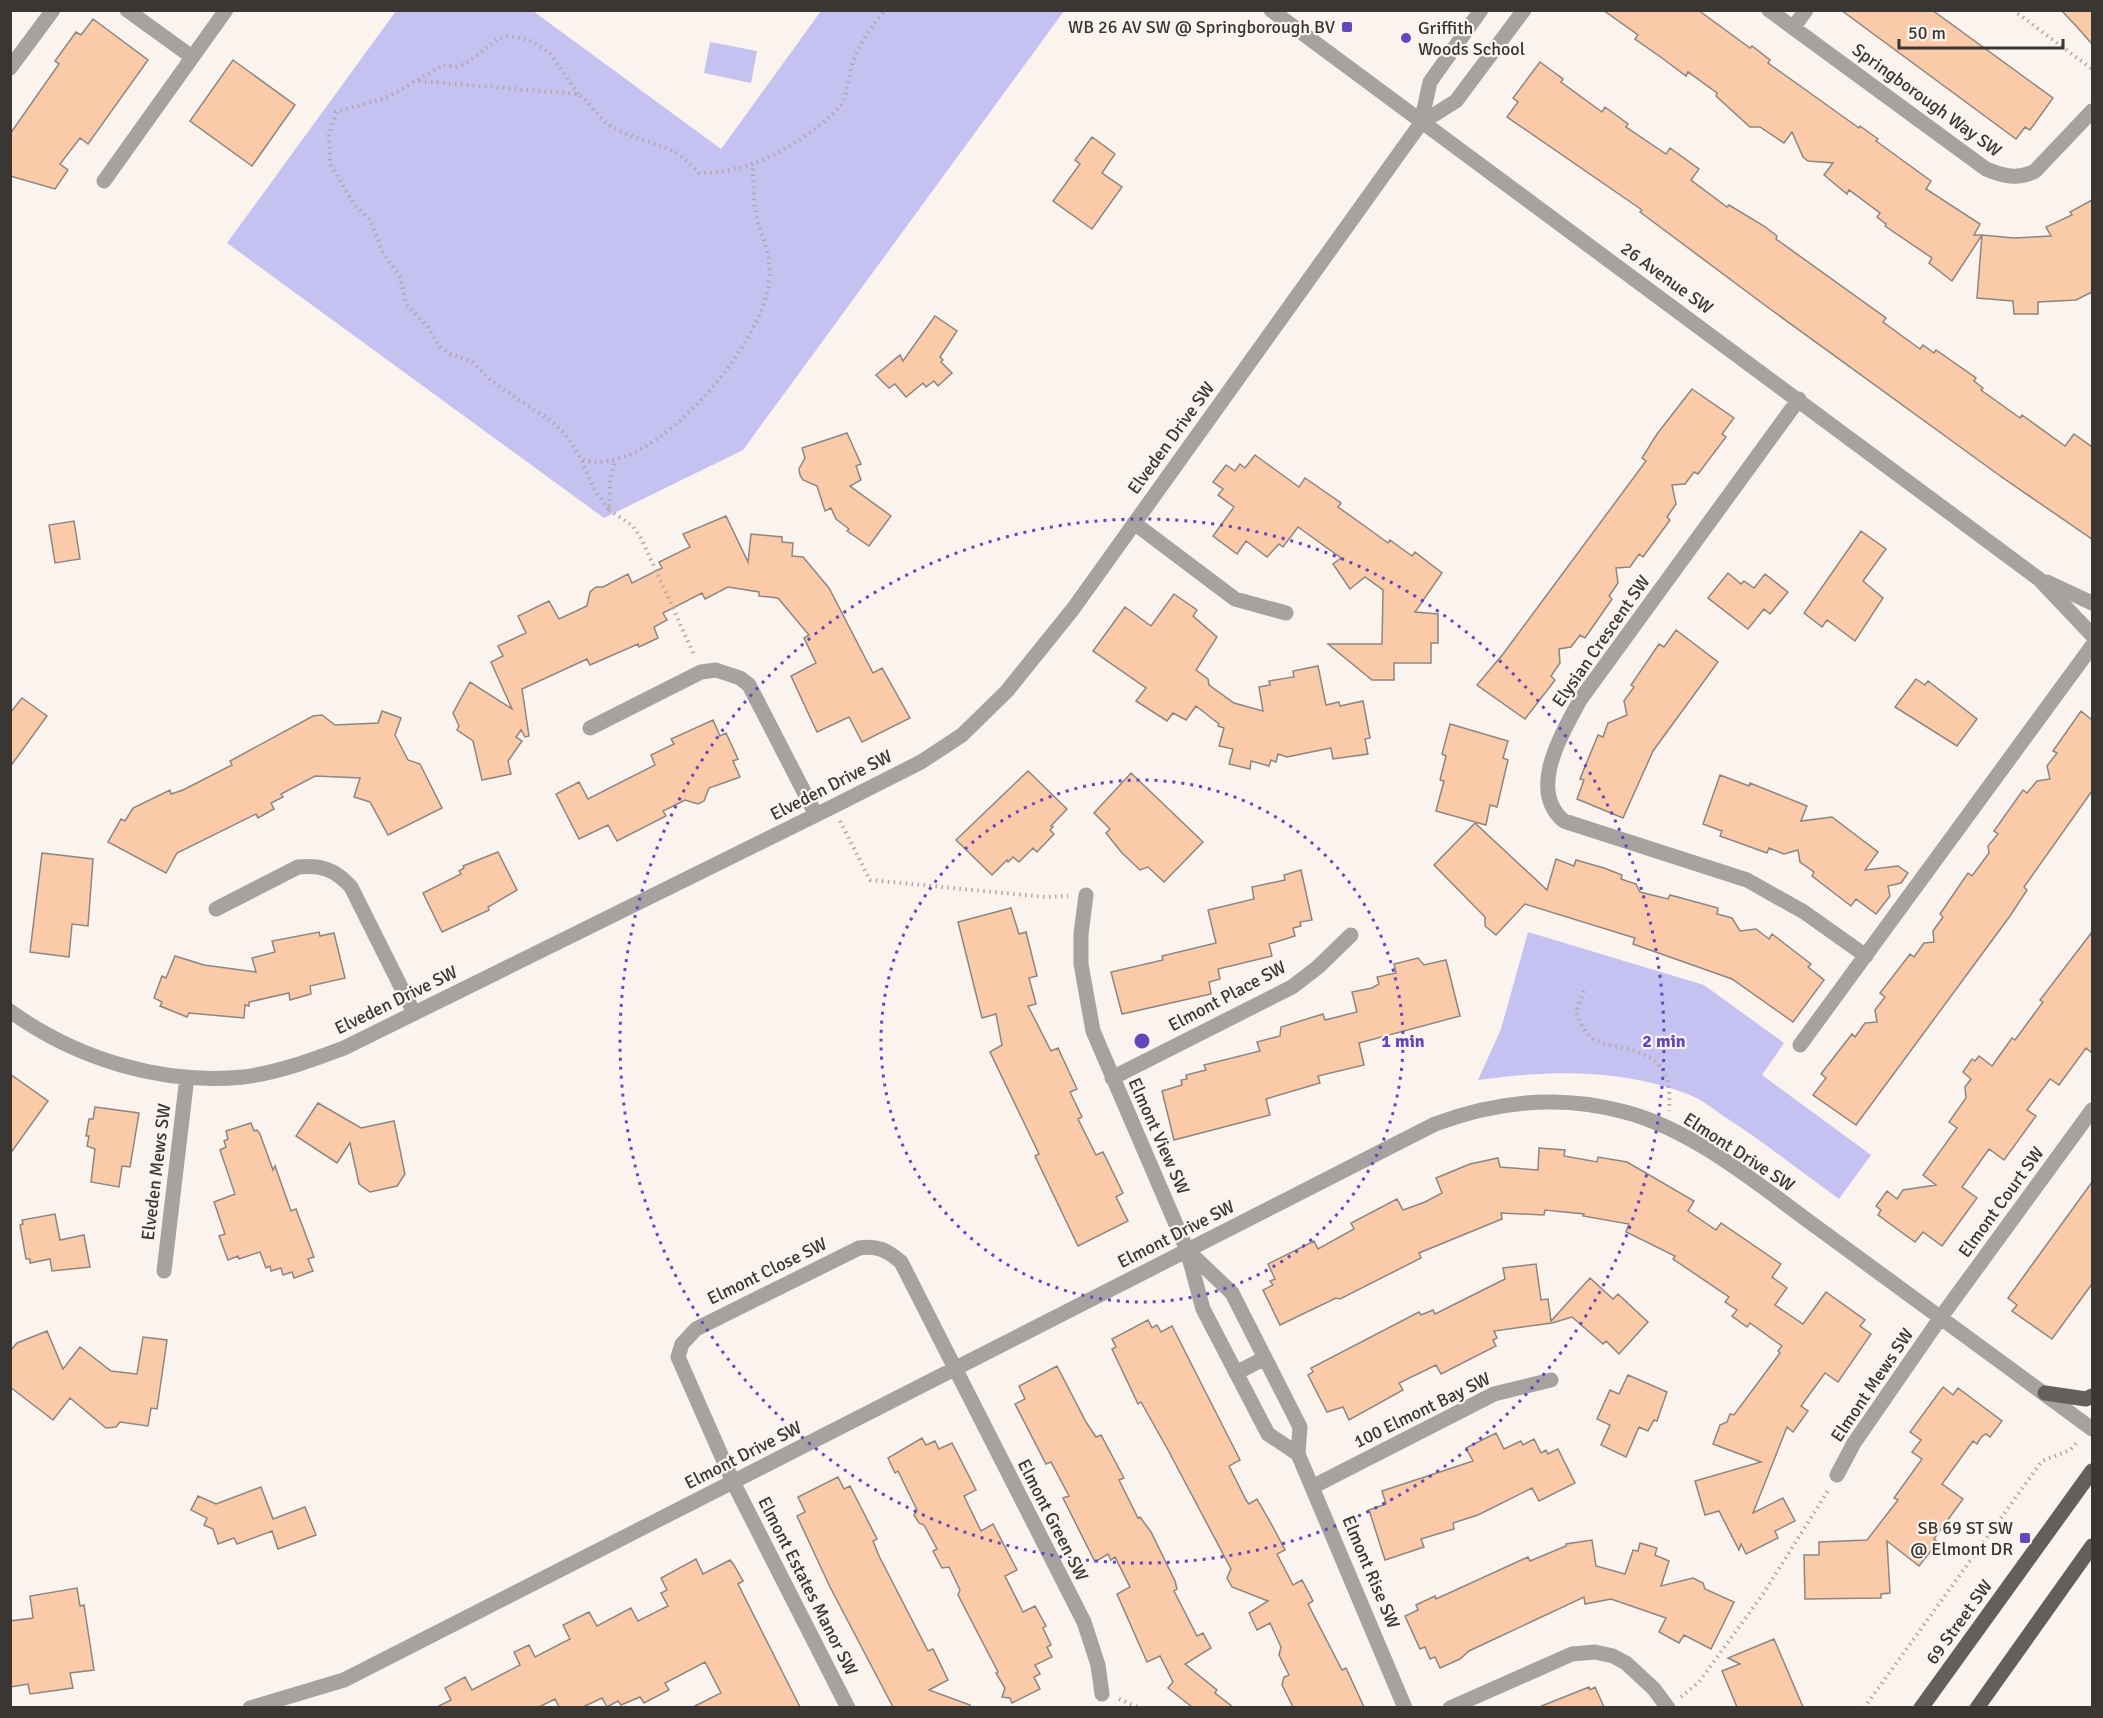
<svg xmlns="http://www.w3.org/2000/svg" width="2103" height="1718" font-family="Signika,sans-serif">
<rect width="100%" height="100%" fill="#fbf3ed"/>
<!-- green -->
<path fill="#c5c1f0" d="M396 11H533L721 149 821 11H1064L743 450 604 518 227 243Z
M710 42 757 51 751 83 704 73Z
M1528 932 1704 985 1784 1043 1762 1075 1871 1155 1839 1199C1802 1172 1766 1144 1728 1119 1716 1111 1703 1100 1690 1095 1624 1068 1547 1070 1478 1080L1501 1029Z"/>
<!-- building -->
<path fill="#fbcaa9" stroke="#8d8681" stroke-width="1.5" d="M1603 10H1698L1750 48 1752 46 1770 60 1768 63 1859 128 1860 126 1878 139 1876 141 1931 181 1926 189 1980 224 1974 235H1982L1952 281 1929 263 1932 258 1885 226 1886 224 1877 217 1880 213 1849 190 1847 194 1824 175 1833 163 1808 161 1803 157 1792 132 1784 143 1760 127H1750L1716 96 1717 93 1688 72 1686 76 1662 58 1635 39 1638 35Z
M1841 10H1932L2053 98 2030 130 2025 127 2016 139Z
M2061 10H2092V44L2077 27Z
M93 19 148 60 88 144 80 138 60 164 68 170 55 189 10 176V134L59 64 55 61 76 32 81 35Z
M233 60 295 105 252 166 190 121Z
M1540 62 1563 79 1561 82 1602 112 1605 107 1628 124 1626 127 1666 154 1670 148 1699 169 1691 180 1727 207 1729 205 1764 226 1777 236 1776 239 1886 318 1883 322 1920 349 1923 345 1934 353 1936 350 1976 378 1974 381 1983 388 1981 390 2020 418 2022 415 2065 446 2074 434 2092 447V539L2003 478 1766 306 1640 212 1642 210 1507 117 1518 102 1513 98Z
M1092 137 1115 154 1102 173 1122 187 1092 229 1053 201 1080 164 1075 160Z
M2092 200V292L2076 300 2038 302V314H2014L2013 301 1977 298 1982 235 2014 238 2051 236 2046 227 2072 215 2070 212Z
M935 316 957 331 940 357 943 360 941 362 952 373 938 386 934 381 926 387 923 383 906 397 895 384 889 388 876 375 900 355 903 361Z
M1692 389 1734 418 1722 434 1726 437 1698 474 1694 472 1685 484 1672 485 1676 504 1667 517 1670 520 1643 557 1639 554 1630 567 1616 568 1618 583 1609 596 1612 599 1585 638 1580 635 1571 647 1559 649 1560 663 1551 676 1555 680 1525 719 1477 685 1503 654 1646 461 1642 458 1657 434Z
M847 433 861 464 856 466 861 480 850 486 891 516 869 546 847 531 849 529 836 519 831 508 825 511 817 486 803 480 800 475 799 469 805 458 802 448Z
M1255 455 1299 487 1305 478 1341 503 1338 507 1373 532 1388 543 1390 540 1412 556 1415 552 1442 573 1415 612 1438 614V643H1431V663H1394V680H1372L1328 644H1382L1383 590 1365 577 1350 589 1333 564 1341 558 1298 527 1283 547 1279 544 1267 557 1246 541 1237 554 1213 536 1234 507 1218 495 1223 489 1213 482 1226 465 1235 471 1240 464 1245 468Z
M726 516 748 562 751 534 782 537V542L793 543 792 556 803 557 829 588 873 673 882 668 910 718 862 742 849 717 817 732 791 676 816 663 804 638 809 635 778 598 759 596V592L728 587 705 599 702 593 663 613 667 620 654 627 658 638 639 647 638 644 590 665 587 659 522 689 529 736 525 737 521 730 516 737 522 741 508 761 511 774 482 780 473 741 457 730 459 726 453 713 470 682 512 709 491 662 503 656 498 646 526 633 518 616 549 601 559 619 587 606 590 592 596 587H603L628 574 632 583 662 568 659 562 690 547 683 534Z
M74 521 80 559 55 563 49 525Z
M1861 531 1886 549 1863 581 1883 598 1855 641 1827 620 1822 627 1804 613Z
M1728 573 1741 584 1744 581 1754 588 1765 574 1788 592 1770 614 1764 609 1748 629 1708 598Z
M1174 594 1197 610 1193 616 1217 637 1196 670 1208 679 1209 685 1234 703 1263 711 1259 687 1270 685 1269 681 1294 677 1293 671 1318 666 1326 705 1339 702 1340 706 1363 701 1370 738 1365 739 1368 754 1333 759 1331 748 1287 757 1278 754 1276 762 1271 760 1269 766 1251 761 1250 769 1229 764 1233 749 1219 746 1224 728 1218 726 1219 724 1196 706 1186 720 1173 713 1167 721 1136 701 1146 688 1093 651 1125 607 1151 626Z
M1676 630 1718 662 1653 751 1623 818 1577 799 1584 780 1580 779 1598 735 1603 737 1608 723 1627 715 1624 701 1634 687 1631 685 1659 644 1664 647Z
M1916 679 1925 685 1928 681 1977 719 1957 746 1895 707Z
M22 698 47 716 10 767V713Z
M382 711 401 718 395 735 408 760 420 764 442 808 388 835 370 802 354 797 360 778 315 776 281 794 283 797 271 803 274 809 258 818 256 814 177 853 166 873 108 842 121 819 125 821 133 808 170 790 171 794 183 790 232 765 230 761 313 716 322 715 335 725 378 723Z
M2081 711 2092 720V791L2024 887 2027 890 2010 916 1856 1125 1813 1095 1826 1078 1821 1074 1852 1034 1855 1037 1865 1023 1877 1022 1875 1010 1885 997 1880 993 1910 954 1914 957 1924 943 1934 942 1933 931 1943 917 1940 914 1968 873 1972 876 1989 853 1988 846 1998 834 1994 831 2023 790 2027 793 2037 781 2050 779 2047 766 2057 753 2053 751Z
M713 720 720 736 726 733 738 759 733 761 740 777 709 788 704 801 698 804 685 800 663 811 666 816 617 841 608 825 579 839 556 794 579 782 588 799 655 765 651 755 674 744 671 739Z
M1450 724 1508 741 1503 758 1508 760 1497 807 1490 805 1486 825 1436 811 1444 781 1440 780 1446 756 1442 754Z
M1028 771 1067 809 1051 826 1053 827 1050 830 1054 834 1037 852 1033 848 1019 862 1013 857 1008 862 1007 860 992 875 956 840Z
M1131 773 1203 842 1164 882 1148 867 1140 870 1122 853 1106 833 1110 829 1094 813Z
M1720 775 1749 786 1750 783 1807 806 1801 821 1832 817 1878 852 1865 870 1898 866 1908 873 1901 883 1888 886 1890 896 1876 914 1856 899 1851 906 1812 876 1814 872 1800 862 1798 850 1784 854 1769 848 1767 853 1720 836 1722 831 1703 824Z
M1475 823 1547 890 1556 859 1574 866 1576 860 1604 868 1622 875 1621 879 1636 884 1640 892 1668 899 1670 895 1718 908 1717 914 1732 918 1740 931 1756 929 1769 939 1772 934 1811 964 1808 967 1824 980 1793 1022 1732 979 1633 944 1635 938 1525 904 1496 935 1485 926V917L1434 865Z
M498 852 517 890 488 907 489 910 442 932 423 893 461 874 459 871 464 868 463 866Z
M42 853 93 859 88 926 72 924 69 957 30 952Z
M1301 870 1312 920 1300 922 1301 926 1293 928 1295 936 1269 944 1272 956 1218 969 1220 979 1209 982 1211 994 1122 1014 1111 972 1163 960 1162 956 1216 943 1208 910 1254 899 1252 887 1285 880 1284 875Z
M1011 908 1019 934 1026 932 1037 976 1029 978 1036 1004 1028 1006 1051 1051 1058 1048 1077 1089 1070 1092 1082 1117 1078 1119 1096 1155 1103 1152 1123 1193 1116 1197 1128 1221 1078 1246 1035 1156 1039 1154 990 1052 1002 1045 996 1014 982 1018 958 922Z
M319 932 320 936 334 933 345 978 310 986 311 994 290 1000 289 993 249 1002V1006L245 1005 244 1018 189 1013 187 1017 160 1006 162 1002 154 998 162 976 166 978 175 956 204 965 256 972 252 958 275 952 272 941Z
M2092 932V1053L2086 1048 2059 1085 2050 1079 2027 1110 2036 1116 2004 1160 1989 1149 1962 1187 1977 1198 1942 1246 1923 1232 1915 1242 1878 1215 1881 1210 1876 1206 1887 1191 1897 1199 1903 1190 1936 1185 1923 1175 1957 1128 1949 1122 1966 1098 1965 1087 1971 1079 1963 1072 1972 1059 1975 1061 1979 1056 1992 1066 2012 1038 2015 1040 2043 1002 2040 1000Z
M1418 958 1424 965 1446 960 1460 1016 1359 1043 1364 1065 1318 1076 1320 1083 1266 1099 1270 1115 1174 1140 1162 1091 1182 1085 1181 1080 1187 1079 1186 1075 1206 1070 1204 1065 1260 1051 1257 1042 1280 1036 1281 1027 1323 1014 1325 1020 1357 1012 1352 992 1372 988 1379 984 1377 977 1396 973 1394 964Z
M10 1074 48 1101 10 1154Z
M318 1103 361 1128 394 1121 405 1174 397 1186 370 1192 359 1184 350 1143 337 1163 296 1136Z
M95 1107 139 1113 130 1167 122 1166 119 1187 91 1182 95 1149 87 1146 89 1136H86L89 1119H93Z
M251 1123 254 1131 257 1130 260 1134 273 1170 275 1166 291 1211 296 1209 314 1257 308 1259 313 1271 294 1278 292 1272 283 1275 281 1268 271 1271 270 1266 266 1268 260 1252 239 1259 238 1256 228 1260 219 1236 225 1234 214 1202 235 1194 220 1150 226 1147 224 1141 228 1139 226 1131Z
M1539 1148 1565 1150 1564 1156 1597 1162 1598 1157 1627 1162 1694 1201 1688 1211 1716 1230 1721 1223 1781 1264 1772 1277 1787 1288 1775 1305 1803 1324 1826 1292 1865 1320 1860 1326 1871 1334 1838 1382 1825 1373 1801 1406 1808 1411 1793 1432 1787 1427 1753 1513 1783 1498 1795 1521 1775 1531 1778 1538 1746 1554 1741 1544 1739 1550 1719 1511 1705 1515 1695 1481 1761 1462 1713 1444 1720 1425 1727 1422 1730 1414 1734 1415 1780 1353 1778 1351 1782 1346 1750 1323 1747 1327 1732 1316 1737 1310 1725 1302 1729 1297 1673 1259 1675 1256 1626 1232 1629 1224 1583 1216 1584 1214 1545 1210 1544 1215 1501 1213 1502 1219 1419 1253 1421 1258 1340 1299 1336 1298 1280 1325 1263 1290 1273 1285 1270 1281 1275 1279 1268 1264 1314 1241 1318 1249 1354 1229 1351 1223 1397 1199 1403 1210 1425 1202 1442 1193 1436 1178 1470 1164 1498 1158 1500 1167 1538 1170Z
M2092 1182V1284L2052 1339 2012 1311 2017 1305 2008 1298Z
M55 1214 60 1240 84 1235 90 1267 52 1271 50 1259 30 1263V1259H26L20 1225 23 1224 22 1220Z
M1536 1264 1541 1300 1548 1299 1551 1321 1590 1278 1613 1299 1618 1294 1648 1322 1619 1354 1606 1341 1603 1344 1572 1317 1552 1323 1494 1331 1497 1338 1493 1340 1496 1346 1441 1374 1436 1365 1399 1383 1403 1390 1349 1420 1343 1407 1327 1412 1308 1375 1313 1372 1311 1368 1419 1312 1421 1315 1433 1310 1435 1314 1505 1279 1503 1268Z
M1148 1320 1152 1328 1157 1325 1161 1332 1172 1326 1240 1460 1229 1466 1246 1500 1249 1504 1257 1499 1273 1527 1285 1550 1277 1554 1293 1585 1302 1580 1313 1601 1308 1604 1342 1670 1346 1668 1364 1707H1293L1282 1685 1284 1677 1289 1675 1279 1655 1281 1647 1270 1623 1257 1630 1249 1613 1268 1601 1232 1587 1227 1578 1231 1569 1168 1450 1141 1402 1138 1404 1112 1349 1116 1347 1112 1339Z
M47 1331 63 1369 80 1347 111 1371 137 1374 143 1337 167 1340 157 1409 151 1408 148 1426 120 1422 116 1427 106 1428 70 1398 53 1420 10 1387V1351L17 1343Z
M1057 1366 1086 1422 1096 1437 1101 1435 1124 1478 1119 1480 1138 1518 1140 1517 1151 1532 1175 1581 1177 1589 1174 1591 1197 1636 1203 1633 1211 1648 1185 1664 1217 1690 1215 1693 1233 1707H1192L1168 1688 1173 1682 1160 1656 1147 1662 1117 1594 1130 1587 1115 1557 1111 1560 1108 1554 1095 1562 1063 1498 1069 1496 1051 1462 1046 1464 1015 1404 1025 1399 1019 1386Z
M1628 1375 1667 1392 1657 1421 1654 1420 1648 1431 1639 1427 1626 1457 1601 1445 1610 1425 1597 1419 1610 1390 1619 1394Z
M1943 1387 1953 1395 1958 1388 2002 1421 1990 1437 1986 1434 1982 1436 1977 1444 1973 1441 1942 1484 1963 1499 1934 1539 1938 1542 1919 1566 1887 1541 1890 1593 1881 1594V1598L1805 1599 1804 1555H1819V1542L1867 1540 1898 1500 1894 1498 1922 1459 1912 1452 1921 1440 1910 1432Z
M1496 1433 1504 1449 1521 1441 1523 1445 1534 1439 1541 1453 1546 1450 1548 1454 1558 1449 1575 1483 1539 1501 1532 1488 1478 1515 1453 1523 1454 1529 1421 1539 1424 1547 1385 1560 1369 1510 1386 1504 1382 1491 1473 1461 1466 1448Z
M922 1438 926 1445 935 1441 939 1449 952 1443 976 1490 964 1496 981 1531 993 1524 1017 1570 1005 1576 1023 1612 1035 1606 1046 1626 1043 1628 1051 1645 1047 1647 1052 1657 1035 1665 1040 1674 1034 1677 1040 1689 1012 1703 1010 1698 1002 1697 1005 1688 996 1673 998 1672 958 1595 960 1590 949 1567 942 1568 933 1551 937 1549 924 1525 919 1523 914 1515 917 1510 898 1471 895 1473 888 1458Z
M838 1477 844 1489 850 1486 877 1539 873 1541 879 1556 928 1651 933 1649 948 1680 929 1690 970 1705V1707H893L830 1587 797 1516 805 1512 798 1497Z
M261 1487 273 1519 305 1507 316 1535 278 1549 272 1531 237 1544 234 1538 218 1544 213 1529 204 1525 207 1518 191 1510 198 1496 216 1504Z
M1592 1540 1596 1566 1625 1574 1633 1550 1638 1551 1640 1543 1657 1548 1655 1555 1669 1561 1661 1586 1693 1578 1703 1583 1705 1589 1734 1602 1711 1649 1684 1635 1679 1643 1659 1632 1666 1618 1611 1599 1585 1604 1584 1597 1469 1651 1460 1659 1440 1668 1435 1657 1430 1659 1425 1647 1420 1649 1405 1616 1418 1610 1416 1605 1435 1596 1436 1599 1528 1557 1530 1561 1566 1546V1544Z
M696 1559 703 1574 730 1560 734 1565 743 1581 738 1584 800 1707H693L721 1693 705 1662 665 1683 669 1690 644 1703 640 1697 621 1705 618 1701 607 1707 602 1698 583 1707H559L555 1699 539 1707H437L451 1700 445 1688 465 1677 472 1690 520 1665 514 1652 529 1645 535 1657 570 1639 563 1625 589 1612 597 1626 631 1608 638 1621 668 1606 661 1593 667 1590 661 1578Z
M77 1588 80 1606 84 1605 94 1670 70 1673 73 1688 30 1694 28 1684 10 1687V1621L33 1618 30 1596Z
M1774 1639 1803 1707H1737L1722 1671 1740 1664 1728 1658Z
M1589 1687 1590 1690 1595 1687 1604 1707H1539Z"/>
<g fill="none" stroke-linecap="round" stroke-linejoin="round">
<!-- path -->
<path stroke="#afa9a4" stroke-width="4" stroke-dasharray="1.5 4.5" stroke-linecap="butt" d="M2013 10 2092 69
M419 81 578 94C592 104 599 120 614 128 633 138 652 142 671 150 681 154 691 166 699 173 743 173 783 154 817 127 825 121 835 113 841 105 848 93 848 78 852 65 859 44 871 26 886 10
M578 94 550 53 529 40 510 36 499 38 468 62 456 67 443 65 386 98 336 112 329 136 330 164 354 204 370 220 382 251 400 277 406 304 428 327 440 347 450 354 472 361 491 381 551 421 566 435 579 455 595 491 609 510 610 480 615 462
M583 460C652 480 764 343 769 281 771 252 764 244 757 219 753 201 753 182 753 164
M609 510 633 526 642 540 695 657
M840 821 870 880 1045 897 1068 896
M1584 991 1576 1012C1581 1024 1585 1035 1597 1041 1605 1045 1616 1046 1624 1048 1661 1057 1672 1073 1669 1111
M1681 1697 1699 1682 1763 1594 1829 1489
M1119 1699 1140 1708
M1864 1708 2042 1461 2070 1450 2079 1440"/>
<!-- minor -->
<path stroke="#a6a2a0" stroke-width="15" d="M127 10 192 57
M1271 10 2039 579 2092 635
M1769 10 1986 169C2003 176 2018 180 2035 171L2092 111
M1793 28 1806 10
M10 68 53 10
M1421 123 1430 82 1481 10
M104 181 226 10
M1799 399 1580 700C1562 734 1527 790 1564 821L1747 880 1804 912 1866 956
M1134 523 1235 599 1286 613
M2047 582 2092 603
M590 728 701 672 716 670 740 678 749 685 816 815
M1086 895 1081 934V964L1093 1031 1187 1250 1203 1309 1268 1434 1298 1454
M216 909 298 867C321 865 335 869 351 887L414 1013
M10 1011C76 1059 162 1085 243 1077 277 1073 312 1060 344 1048L834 806 921 762 962 735 1007 691 1073 609 1421 123 1456 101 1524 10
M1800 1045 2092 646
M1112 1078 1292 987 1318 967 1351 935
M1187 1250 1232 1293 1300 1427 1298 1454 1405 1708
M164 1271 187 1077
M1236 1373 1265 1358
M1837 1475 1854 1443 1941 1317 2092 1110
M1314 1486 1494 1394 1551 1380
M250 1708 344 1680 1435 1124C1497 1101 1560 1094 1625 1112 1695 1130 1764 1189 1822 1231 1912 1296 2002 1363 2092 1429
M848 1708 733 1482 678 1357 682 1344 696 1329 859 1248C877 1245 887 1250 901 1262L1084 1622 1098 1665 1102 1694
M1450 1708 1572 1654 1595 1652 1613 1656 1626 1663 1654 1689 1668 1708"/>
<!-- major -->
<path stroke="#655f5b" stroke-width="15" d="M2045 1393 2086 1399 2092 1396
M1921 1708 2092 1471
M1977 1708 2092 1546"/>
</g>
<!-- distance rings -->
<g fill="none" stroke="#6347bf" stroke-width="3" stroke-dasharray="3 6">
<circle cx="1142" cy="1041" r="261"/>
<circle cx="1142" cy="1041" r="522"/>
</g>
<!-- markers -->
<g fill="#6347bf" stroke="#fbf3ed" stroke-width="2">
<rect x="1341" y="21" width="12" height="12" rx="3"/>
<circle cx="1406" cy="38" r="6"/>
<rect x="2019" y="1532" width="12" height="12" rx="3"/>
</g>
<g text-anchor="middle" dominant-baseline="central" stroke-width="4.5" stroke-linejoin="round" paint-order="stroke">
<!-- poi labels -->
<g font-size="18" fill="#393634" stroke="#fbf3ed" text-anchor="end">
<text x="1335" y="27">WB 26 AV SW @ Springborough BV</text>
<text x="1418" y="28" text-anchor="start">Griffith<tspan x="1418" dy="21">Woods School</tspan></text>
<text x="2013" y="1528">SB 69 ST SW<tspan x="2013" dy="21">@ Elmont DR</tspan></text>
</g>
<!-- street labels -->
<g font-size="18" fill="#393634" stroke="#fbf3ed">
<text transform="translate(1927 100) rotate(36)">Springborough Way SW</text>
<text transform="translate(1667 278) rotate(36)">26 Avenue SW</text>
<text transform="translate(1171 438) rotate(-54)">Elveden Drive SW</text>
<text transform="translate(1601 641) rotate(-55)">Elysian Crescent SW</text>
<text transform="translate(831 785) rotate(-27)">Elveden Drive SW</text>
<text transform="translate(1227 996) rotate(-28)">Elmont Place SW</text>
<text transform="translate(396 1000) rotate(-26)">Elveden Drive SW</text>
<text transform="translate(1159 1136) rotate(66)">Elmont View SW</text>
<text transform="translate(1739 1152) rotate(33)">Elmont Drive SW</text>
<text transform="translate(156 1172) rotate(-83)">Elveden Mews SW</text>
<text transform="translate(2001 1202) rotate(-54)">Elmont Court SW</text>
<text transform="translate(1176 1234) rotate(-27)">Elmont Drive SW</text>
<text transform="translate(767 1271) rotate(-26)">Elmont Close SW</text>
<text transform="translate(1872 1385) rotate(-56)">Elmont Mews SW</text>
<text transform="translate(1422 1410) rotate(-26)">100 Elmont Bay SW</text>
<text transform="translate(743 1455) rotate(-27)">Elmont Drive SW</text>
<text transform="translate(1053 1520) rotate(63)">Elmont Green SW</text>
<text transform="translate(1371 1572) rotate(67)">Elmont Rise SW</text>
<text transform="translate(808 1586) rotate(63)">Elmont Estates Manor SW</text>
<text transform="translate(1959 1622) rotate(-54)">69 Street SW</text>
</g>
</g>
<circle cx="1142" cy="1041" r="9" fill="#6347bf" stroke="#fbf3ed" stroke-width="3"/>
<g font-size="18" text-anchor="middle" font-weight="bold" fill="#6347bf" stroke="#fbf3ed" stroke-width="4.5" stroke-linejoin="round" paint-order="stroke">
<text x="1403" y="1047">1 min</text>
<text x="1664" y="1047">2 min</text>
</g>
<!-- border -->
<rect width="2103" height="1718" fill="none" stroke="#393634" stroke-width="24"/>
<!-- scale -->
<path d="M1899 39v9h164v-9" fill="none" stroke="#393634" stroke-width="3"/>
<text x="1908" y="39" font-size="18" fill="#393634" stroke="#fbf3ed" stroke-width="4.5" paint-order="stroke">50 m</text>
</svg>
